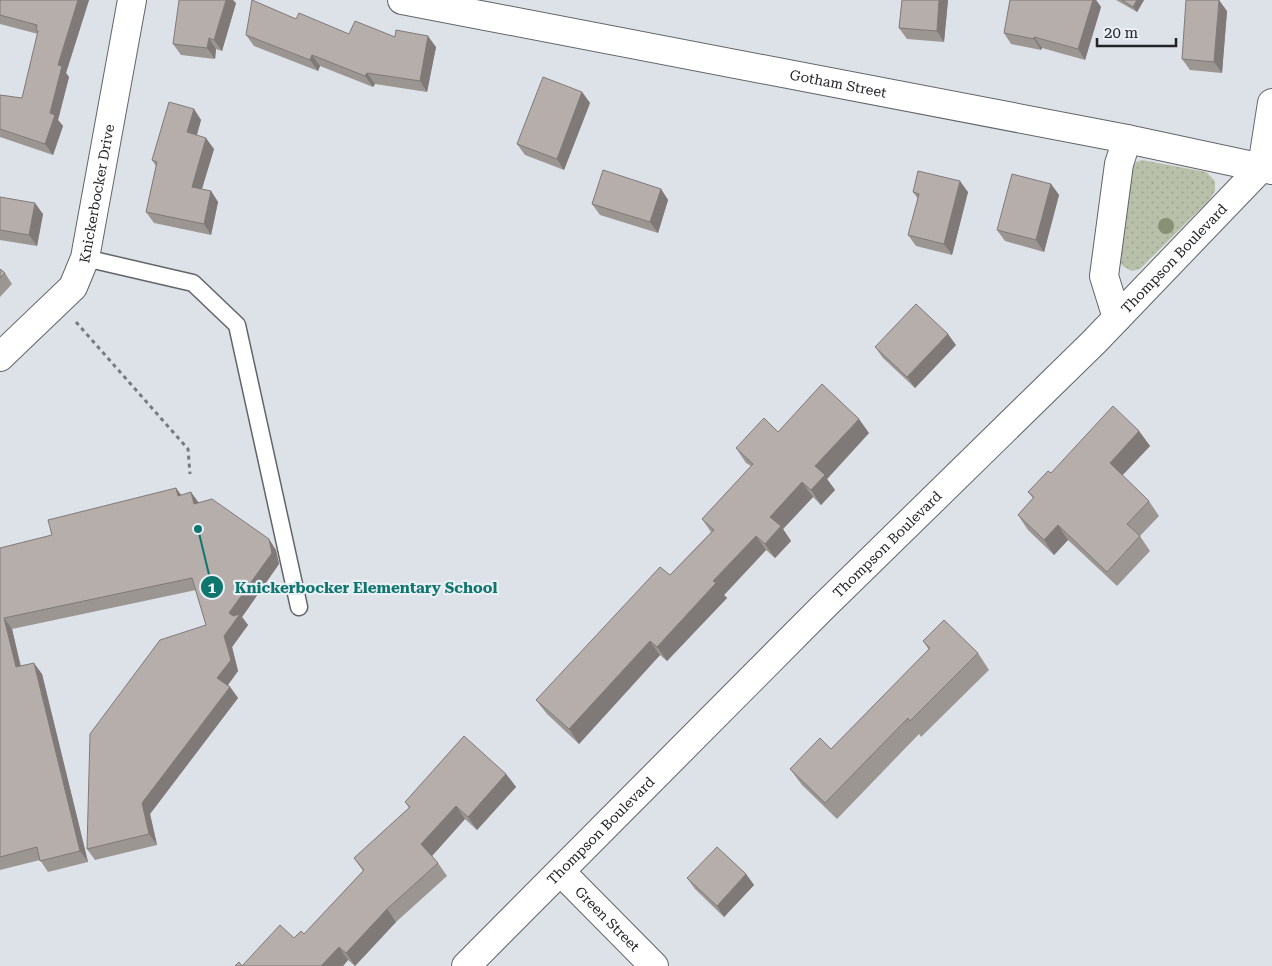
<svg xmlns="http://www.w3.org/2000/svg" width="1272" height="966" font-family="'Roboto Serif',serif">
<defs>
<pattern id="grass-dots" width="8" height="8" patternUnits="userSpaceOnUse" patternTransform="scale(1.25)"><rect width="8" height="8" fill="#b9c0a9"/><path d="M2 2h.1M6 6h.1" fill="none" stroke="#9fa591" stroke-width="1.8" stroke-linecap="round"/></pattern>
</defs>
<rect width="100%" height="100%" fill="#dde2e8"/>
<!-- grass -->
<path fill="url(#grass-dots)" d="M1142 160 1206 172 1215 181V191L1210 199 1140 269 1132 271 1124 267 1119 262 1131 172 1136 162Z"/>
<g fill="none" stroke-linecap="round" stroke-linejoin="round">
<defs>
<path id="service" d="M85 258 193 283 237 325 299 607"/>
<g id="minor">
<path d="M1117 318 1104 276 1119 164 1127 139"/>
<path id="s1" d="M0 357 73 287 85 258 132 0"/>
<path id="s2" d="M561 872 654 966"/>
</g>
<g id="tertiary">
<path id="s3" d="M402 0 1127 139 1272 170"/>
<path id="s4" d="M466 966 821 609 1094 342 1262 167 1272 103"/>
</g>
</defs>
<!-- service casing -->
<use href="#service" stroke="#61656a" stroke-width="19"/>
<!-- minor casing -->
<use href="#minor" stroke="#61656a" stroke-width="30"/>
<!-- tertiary casing -->
<use href="#tertiary" stroke="#61656a" stroke-width="30"/>
<!-- path -->
<path stroke="#777a7e" stroke-width="3" stroke-dasharray="4 4" stroke-linecap="butt" d="M76 322 188 449 190 474"/>
<!-- service -->
<use href="#service" stroke="#fff" stroke-width="16"/>
<!-- minor -->
<use href="#minor" stroke="#fff" stroke-width="28"/>
<!-- tertiary -->
<use href="#tertiary" stroke="#fff" stroke-width="28"/>
</g>
<!-- trees -->
<circle fill="#889173" cx="1166" cy="226" r="8"/>
<!-- wall -->
<path fill="#9c9693" d="M0 0H89L66 73 69 77 58 120 63 126 53 155 0 137V95L22 98 38 34 0 24Z
M902 0H948L944 42 907 39 899 28Z
M1010 0H1096L1101 7 1085 60 1042 48 1041 50 1011 44 1004 33Z
M1116 0H1144L1137 12Z
M236 3 222 51 216 49 215 59 181 55 173 44Z
M1227 11 1222 73 1190 70 1182 59Z
M296 19 349 34 395 37 436 47 427 92 375 84 373 87 320 66 318 71 254 46 246 35Z
M582 92 590 103 564 170 525 155 517 144Z
M194 109 201 120 197 135 214 149 202 189 211 191 218 202 211 235 154 223 146 212 156 166 152 160Z
M1051 184 1059 195 1044 252 1005 241 997 230Z
M661 189 668 200 658 233 600 215 592 204Z
M913 192H968L952 255 916 246 908 235 918 199Z
M0 197 43 214 37 246 0 240Z
M0 269 5 273 12 284 0 297Z
M956 345 915 388 883 358 875 347Z
M1139 431 1150 446 1122 475 1149 501 1159 516 1140 536 1150 551 1117 586 1068 540 1054 555 1028 530 1018 515 1033 498 1028 492 1051 473Z
M778 432 869 433 827 479 835 490 821 505 813 497 783 529 791 541 775 558 766 550 724 595 727 598 667 661 660 655 579 744 547 714 536 700 670 575 711 532 702 519 751 466 746 463 736 448Z
M176 488 181 495 198 503 276 550 279 564 242 617 248 625 232 647 238 671 228 685 230 687 238 698 150 814 157 845 95 860 87 849 206 625 196 590 12 629 21 666 42 674 88 862 48 872 40 860 0 870V548L52 535Z
M923 641 978 653 989 670 921 737 919 734 837 819 802 785 790 769 831 749 929 650Z
M506 774 516 787 477 830 465 819 432 856 438 863 447 876 396 922 355 966 348 960 343 966H235H242L294 938 304 934 363 871 354 858 409 808 405 802Z
M746 874 754 885 724 917 695 889 687 878Z"/>
<!-- shaded-wall -->
<path fill="#7f7a78" d="M78 0H89L66 73 69 77 58 120 63 126 53 155 45 144 50 113 58 65Z
M226 0H233L236 3 222 51 214 40Z
M939 0H948L944 42 937 31Z
M1093 0H1096L1101 7 1085 60 1078 49Z
M1137 0H1144L1137 12 1133 7Z
M1219 0 1227 11 1222 73 1214 62Z
M428 36 436 47 427 92 420 81Z
M1034 37 1042 48 1041 50 1034 39Z
M209 38 216 49 215 59 207 48Z
M312 55 320 66 318 71 310 60Z
M367 73 375 84 373 87 365 76Z
M582 92 590 103 564 170 557 159Z
M194 109 201 120 194 144 187 132Z
M206 138 214 149 199 198 192 187Z
M960 181 968 192 952 255 944 244Z
M1051 184 1059 195 1044 252 1036 240Z
M661 189 668 200 658 233 650 222Z
M211 191 218 202 211 235 204 224Z
M35 203 43 214 37 246 29 235Z
M948 334 956 345 915 388 907 377Z
M859 419 869 433 827 479 835 490 821 505 811 490 815 466Z
M1139 431 1150 446 1120 478 1110 463Z
M802 482 813 497 783 529 791 541 775 558 765 544 770 517Z
M176 488 184 499 178 496Z
M191 492 199 503 194 504Z
M1058 525 1068 540 1054 555 1044 540Z
M756 536 766 550 724 595 727 598 667 661 657 647 713 581Z
M269 539 276 550 279 564 242 617 248 625 232 647 238 671 225 689 217 678 229 613Z
M4 618 12 629 23 678 16 667Z
M650 641 660 655 579 744 569 729Z
M34 663 42 674 88 862 80 851Z
M230 687 238 698 150 814 157 845 149 834 142 803Z
M506 774 516 787 477 830 468 817Z
M456 806 465 819 431 857 421 844Z
M746 874 754 885 724 917 717 906Z
M387 909 396 922 355 966 346 953Z
M339 947 348 960 343 966H321Z"/>
<!-- building -->
<path fill="#b5aeab" stroke="#7f7a78" d="M0 0H78L58 65 62 66 50 113 55 115 45 144 0 129V95L22 98 38 31 36 30 37 25 0 15Z
M179 0H226L214 40 209 38 207 48 173 44Z
M252 0 296 19 299 13 349 34 355 21 395 37 396 30 428 36 420 81 367 73 365 76 312 55 310 60 246 35Z
M902 0H939L937 31 899 28Z
M1010 0H1093L1078 49 1034 37V39L1004 33Z
M1122 0H1137L1133 7Z
M1186 0H1219L1214 62 1182 59Z
M543 77 582 92 557 159 517 144Z
M169 102 194 109 187 132 206 138 192 187 211 191 204 224 146 212 157 162 152 160Z
M603 170 661 189 650 222 592 204Z
M918 171 960 181 944 244 908 235 919 194 913 192Z
M1012 174 1051 184 1036 240 997 230Z
M0 197 35 203 29 235 0 230Z
M0 269 5 273 0 278Z
M916 304 948 334 907 377 875 347Z
M822 384 859 419 815 466 825 475 811 490 802 482 770 517 781 526 765 544 756 536 713 581 716 583 657 647 650 641 569 729 536 700 660 567 670 575 714 530 702 519 753 464 736 448 764 418 778 432Z
M1113 406 1139 431 1110 463 1149 501 1127 524 1140 536 1107 572 1058 525 1044 540 1018 515 1034 497 1028 492 1048 471 1051 473Z
M176 488 178 496 191 492 194 504 212 499 269 539 272 553 229 613 233 616 240 614 224 636 231 660 217 678 230 687 142 803 149 834 87 849 90 734 160 640 206 625 192 578 4 618 16 667 34 663 80 851 40 861 37 847 0 857V548L52 535 48 520Z
M944 620 978 653 910 721 908 718 825 803 790 769 820 738 831 749 930 648 923 641Z
M464 736 506 774 468 817 456 806 421 844 438 863 387 909 346 953 339 947 321 966H235L239 962 242 966 280 925 294 938 301 931 304 934 364 870 354 858 410 807 405 802Z
M717 847 746 874 717 906 687 878Z"/>
<g text-anchor="middle" dominant-baseline="central" stroke-width="4.5" stroke-linejoin="round" paint-order="stroke">
<!-- street labels -->
<g font-size="14" fill="#222325" stroke="#eaeff5">
<text stroke="none"><textPath href="#s3" startOffset="444">Gotham Street</textPath></text>
<text stroke="none"><textPath href="#s1" startOffset="198">Knickerbocker Drive</textPath></text>
<text stroke="none"><textPath href="#s4" startOffset="1001">Thompson Boulevard</textPath></text>
<text stroke="none"><textPath href="#s4" startOffset="596">Thompson Boulevard</textPath></text>
<text stroke="none"><textPath href="#s4" startOffset="191">Thompson Boulevard</textPath></text>
<text stroke="none"><textPath href="#s2" startOffset="66">Green Street</textPath></text>
</g>
</g>
<!-- callouts -->
<path fill="none" stroke="#0f766e" stroke-width="2" d="M198 529L212 587"/>
<g fill="#0f766e" stroke="#eaeff5" stroke-width="2">
<circle cx="198" cy="529" r="5"/>
<circle cx="212" cy="587" r="12"/>
</g>
<g font-size="15" text-anchor="middle" font-weight="bold" fill="#fff">
<text x="212" y="593">1</text>
</g>
<g font-size="15" text-anchor="middle" font-weight="bold" fill="#0f766e" stroke="#eaeff5" stroke-width="4.5" stroke-linejoin="round" paint-order="stroke">
<text x="366" y="593">Knickerbocker Elementary School</text>
</g>
<!-- scale -->
<path d="M1097 38v8h79v-8" fill="none" stroke="#222325" stroke-width="2.5"/>
<text x="1104" y="38" font-size="15" fill="#222325" stroke="#eaeff5" stroke-width="4" paint-order="stroke">20 m</text>
</svg>
